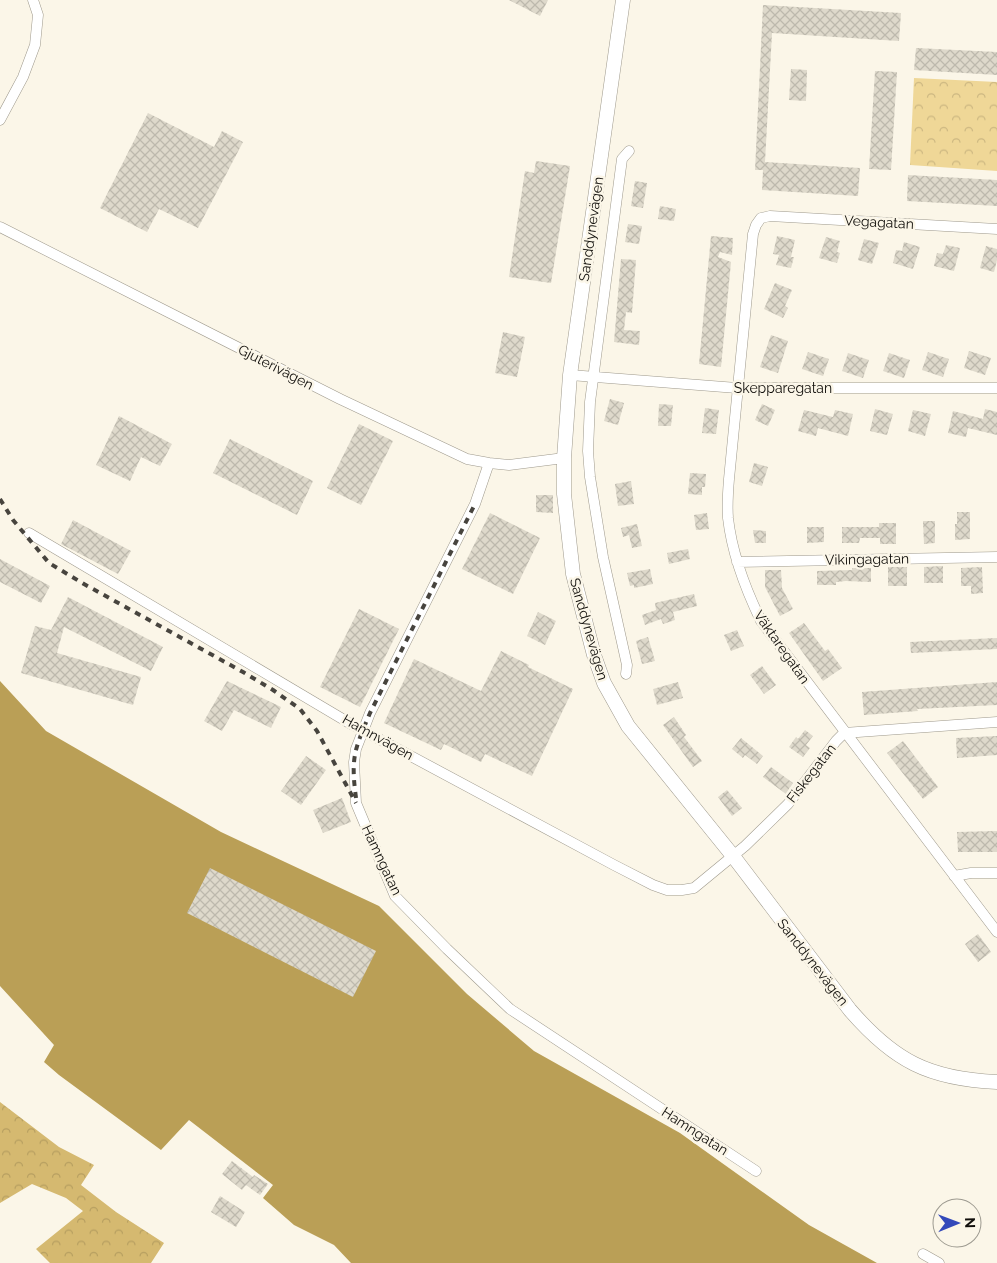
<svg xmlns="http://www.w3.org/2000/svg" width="997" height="1263" font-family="Raleway,sans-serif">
<defs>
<pattern id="forest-crowns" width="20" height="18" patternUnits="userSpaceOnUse" patternTransform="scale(1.25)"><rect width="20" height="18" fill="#d5b970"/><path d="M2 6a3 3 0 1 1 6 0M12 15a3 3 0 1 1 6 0" fill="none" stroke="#b69e60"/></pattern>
<pattern id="park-crowns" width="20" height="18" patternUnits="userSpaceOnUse" patternTransform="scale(1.25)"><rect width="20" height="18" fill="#efd797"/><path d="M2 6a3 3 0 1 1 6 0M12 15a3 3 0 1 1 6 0" fill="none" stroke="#ccb781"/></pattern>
<pattern id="building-cross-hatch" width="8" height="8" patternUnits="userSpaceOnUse" patternTransform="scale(1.25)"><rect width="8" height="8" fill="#ded9cb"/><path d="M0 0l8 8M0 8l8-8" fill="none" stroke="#bdb9ad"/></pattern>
</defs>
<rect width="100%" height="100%" fill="#fbf6e8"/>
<!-- forest -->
<path fill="url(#forest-crowns)" d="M0 1102 59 1147 94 1165 81 1185 116 1212 164 1243 151 1263H50L36 1249 83 1211 66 1198 32 1184 0 1203Z"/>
<!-- park -->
<path fill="url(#park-crowns)" d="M914 78 997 82V171L910 165Z"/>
<!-- water -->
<path fill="#ba9f56" d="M0 681 46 731 221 832 379 906 467 994 534 1051 680 1133 809 1225 877 1263H351L334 1245 294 1225 263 1198 273 1185 189 1120 161 1150 59 1075 44 1062 54 1045 0 986Z"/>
<!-- building -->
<path fill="url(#building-cross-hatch)" d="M509 0H548L540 16Z
M763 5 901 13 899 41 772 33 765 162 860 168 858 196 762 190 763 170H755Z
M916 48 997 52V75L914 70Z
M791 69 807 70 806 101 789 100Z
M875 71 897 72 891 170 869 169Z
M148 113 214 147 222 131 243 142 198 228 159 209 147 232 100 208Z
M536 161 570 166 551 283 509 277 525 171 534 173Z
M908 175 997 180V206L907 201Z
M635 181 647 183 643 208 631 206Z
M660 206 676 209 674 221 658 219Z
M628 224 642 226 639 244 625 242Z
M711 236 733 238 732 255 720 252 718 257 731 262 721 367 699 364Z
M777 236 795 240 791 257H794L791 268 776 265 779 255 773 254Z
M826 237 840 241 837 252 840 253 837 263 819 258Z
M864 239 879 243 872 264 858 260Z
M904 242 920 247 913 269 893 263 896 250 902 251Z
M946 245 960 248 954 271 934 266 937 253 943 254Z
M986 246 997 249V260L994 272 980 268Z
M621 259 636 260 632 313 626 312 624 330 640 331 639 345 614 342Z
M775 283 792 290 785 306 788 308 783 318 764 309Z
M503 332 525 337 517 377 495 373Z
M771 335 788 341 778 373 760 367Z
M969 351 991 358 985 375 964 368Z
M808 352 829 359 823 376 802 369Z
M928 352 949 359 943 377 922 370Z
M848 353 869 360 863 378 842 371Z
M889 353 910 360 904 378 883 371Z
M610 399 624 403 618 425 604 421Z
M659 404 673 405 671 426H658Z
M762 404 775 410 768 426 755 420Z
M705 408 719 410 716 434 702 433Z
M875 409 893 414 887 435 870 431Z
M985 409 997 412V435L968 428 966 437 948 433 953 411 983 419Z
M804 410 833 417 835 410 853 414 848 436 818 428 816 436 798 431Z
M913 410 931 414 925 436 908 431Z
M119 416 172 444 160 466 141 457 130 481 96 465Z
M359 424 393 441 361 505 327 488Z
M230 439 313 481 297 515 213 473Z
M754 463 768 467 762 486 749 482Z
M690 473 706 474 705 487H702V495L688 494Z
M631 481 634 504 618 506 615 484Z
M536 495H553V513L536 512Z
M957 512H970V539L955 540V524H957Z
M490 513 540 538 513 594 462 569Z
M707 513 709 529 696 530 694 515Z
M73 520 131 551 118 574 61 544Z
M923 521H935V543L924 544Z
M879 523H896V544H880V538H860L859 543H842V527H879Z
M637 524 642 546 632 548 629 535 623 537 621 528Z
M807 527H824V542L807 543Z
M753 530 766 531V543H755Z
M688 549 690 559 669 564 667 553Z
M0 559 50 586 41 603 0 582Z
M943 566V583H924V567Z
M888 567H907V586H888Z
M982 567 983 593 971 594V586H961V568Z
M852 568H871V582L846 581 836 582V585H817V571L852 570Z
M650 569 653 584 634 588V585L630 586 627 573Z
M765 570H781L782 588 793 609 780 616 765 587Z
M694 594 697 606 673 612 675 620 663 624 661 619 645 625 642 615 656 610 655 603Z
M68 597 163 647 151 671 64 627 57 653 141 677 133 705 21 673 35 626 51 630Z
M359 609 399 629 360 707 320 687Z
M538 612 556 621 545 645 527 636Z
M804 623 825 651 828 649 842 668 823 681 789 633Z
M737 630 744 646 731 651 724 635Z
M648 637 655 661 642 664 636 641Z
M997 638V649L911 653 910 642Z
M501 651 529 665 528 667 573 689 532 776 485 754 481 762 444 744 441 750 384 723 414 659 481 691Z
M762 666 776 685 764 694 750 675Z
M227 681 281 707 271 728 234 710 222 731 204 721Z
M678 682 683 698 657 705 653 689Z
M997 682V705L917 709 918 711 864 715 862 692Z
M674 717 686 735 684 737 702 761 693 767 663 725Z
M805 730 813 736 806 745 810 748 803 757 789 747 796 737 798 739Z
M997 736V755L957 758 956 738Z
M741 738 763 756 757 764 745 755 743 758 732 749Z
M903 741 938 787 923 799 887 753Z
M306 756 326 770 301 805 281 791Z
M771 767 793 783 786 794 763 777Z
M727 790 742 808 732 816 718 797Z
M342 798 351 822 323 833 313 810Z
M997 831V852H958L957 832Z
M210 868 376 951 353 997 187 913Z
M978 934 991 952 978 962 965 944Z
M232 1161 253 1177 254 1175 268 1184 260 1195 246 1185 242 1190 222 1174Z
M220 1196 245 1212 236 1227 211 1212Z"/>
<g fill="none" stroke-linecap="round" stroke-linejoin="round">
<defs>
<path id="street" d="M0 120 23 77 35 45 38 15 33 0
M0 227 340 399 467 459 489 463 509 465 564 458
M997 229 770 216 761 218 756 225 753 234 729 479C728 491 727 505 728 518 732 554 745 588 761 621L997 932
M570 375 737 388H997
M489 463 475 504 370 713 356 749 354 762 356 803 395 896 447 949 510 1009 756 1171
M29 533 351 724 614 865 653 885 667 890H682L694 888 745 846 788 804 836 741 844 733 997 722
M737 562 997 557
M626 674 627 665 603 557 590 477 588 451 590 402 622 159 629 151
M954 876 971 873H997
M923 1254 939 1263"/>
<path id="secondary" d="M623 0 570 375 564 458V494L573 574 594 655 604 683 628 726 733 856 850 1010C894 1061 929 1079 997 1082"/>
</defs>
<!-- street casing -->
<use href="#street" stroke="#9e998c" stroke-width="11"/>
<!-- secondary casing -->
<use href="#secondary" stroke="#9e998c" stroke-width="15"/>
<!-- street -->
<use href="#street" stroke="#fff" stroke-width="10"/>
<!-- secondary -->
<use href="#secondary" stroke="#fff" stroke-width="14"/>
<!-- rail -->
<path stroke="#47443e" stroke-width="4" stroke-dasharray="6 6" stroke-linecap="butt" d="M0 499 13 520 49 563 84 584 243 672 273 690 300 709 317 731 356 803
M356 798C354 782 352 766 356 750 359 738 365 725 370 713L475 504"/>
</g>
<g text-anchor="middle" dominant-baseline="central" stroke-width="5" stroke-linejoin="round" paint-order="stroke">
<!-- street labels -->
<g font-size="14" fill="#110f0b" stroke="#fbf6e8">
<text transform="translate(879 222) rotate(3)">Vegagatan</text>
<text transform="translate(591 229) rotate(-82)">Sanddynevägen</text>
<text transform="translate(276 367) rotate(27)">Gjuterivägen</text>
<text x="783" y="388">Skepparegatan</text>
<text transform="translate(867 559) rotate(-1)">Vikingagatan</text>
<text transform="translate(589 629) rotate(74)">Sanddynevägen</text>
<text transform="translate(782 647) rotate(55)">Väktaregatan</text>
<text transform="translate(378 737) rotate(29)">Hamnvägen</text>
<text transform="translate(811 773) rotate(-52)">Fiskegatan</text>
<text transform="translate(382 860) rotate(65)">Hamngatan</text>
<text transform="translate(813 962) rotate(52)">Sanddynevägen</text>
<text transform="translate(695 1131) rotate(33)">Hamngatan</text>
</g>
</g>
<!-- north arrow -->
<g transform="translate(957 1223) rotate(89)"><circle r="24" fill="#fbf6e8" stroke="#9d9a90"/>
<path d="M0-4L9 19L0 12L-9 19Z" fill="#3349ba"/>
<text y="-8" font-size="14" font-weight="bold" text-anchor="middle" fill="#110f0b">N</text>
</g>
</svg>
